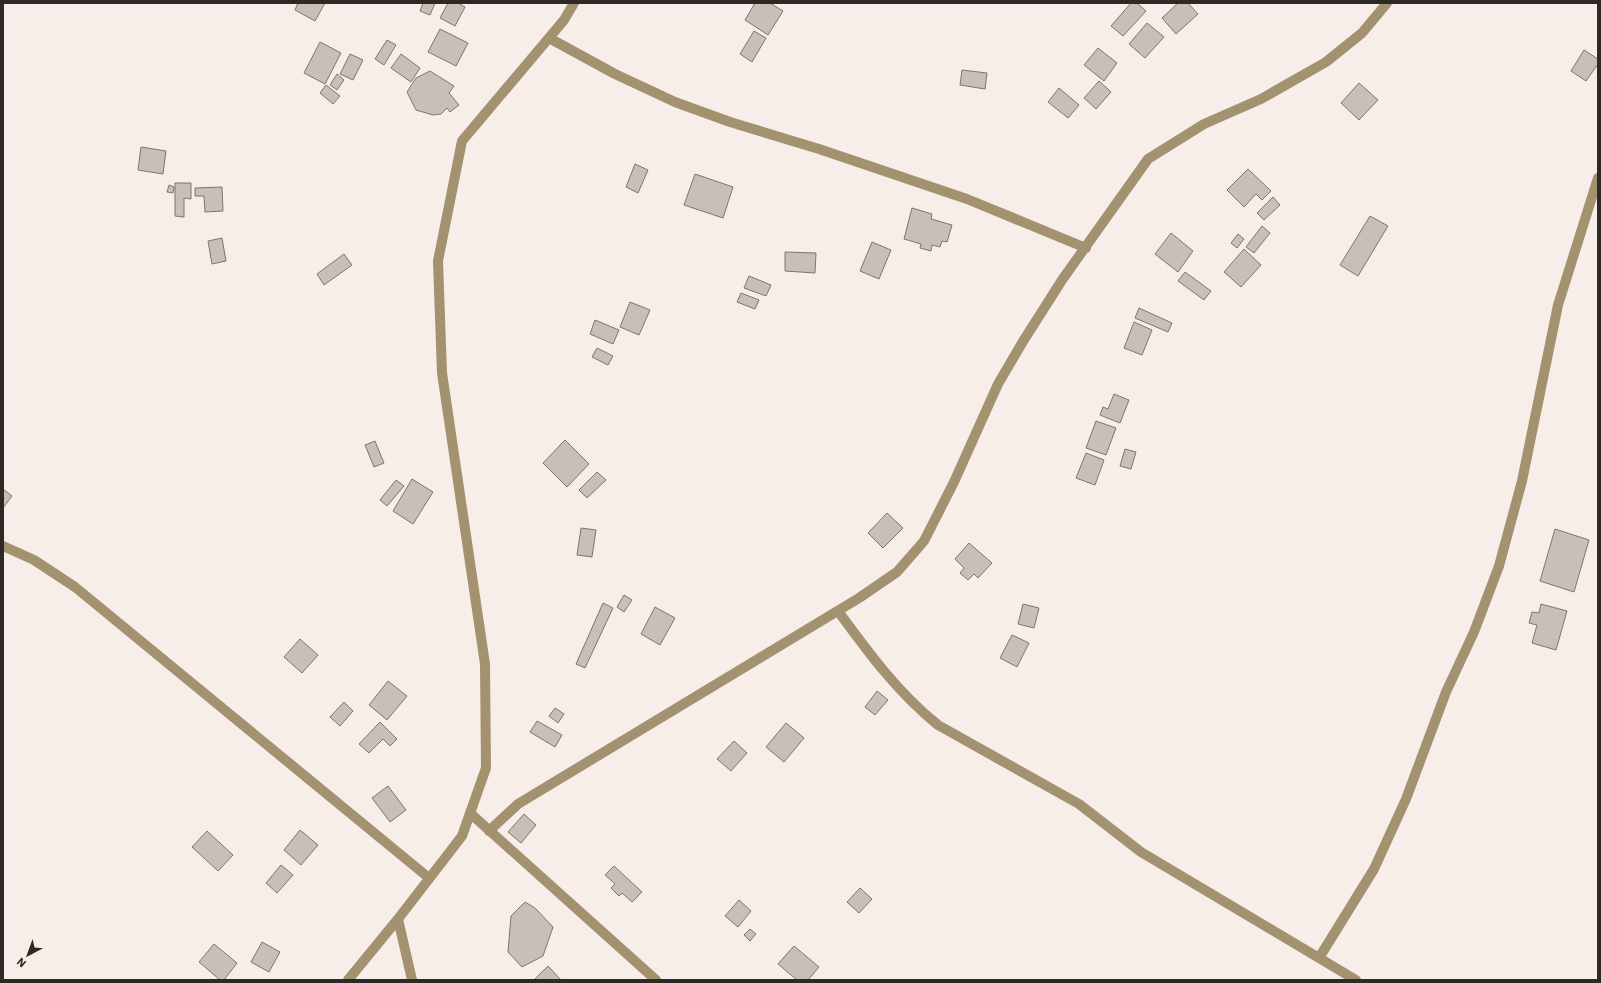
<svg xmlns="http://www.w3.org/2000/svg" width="1601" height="983" font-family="'IBM Plex Sans',sans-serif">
<rect width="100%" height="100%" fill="#f8eee9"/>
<!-- building -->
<path fill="#c9bfb9" stroke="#7d7570" d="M298 3H325L315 21 295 10Z
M423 3H435L430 15 420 11Z
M448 3H458L465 7 455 26 440 18Z
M755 3H770L783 11 768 35 745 20Z
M1131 3H1137L1146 11 1123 36 1111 26Z
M1178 3H1188L1198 14 1176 34 1162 18Z
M1147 23 1164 37 1145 58 1129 44Z
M440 29 468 43 456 66 428 52Z
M754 31 766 38 752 62 740 54Z
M387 40 396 45 384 65 375 59Z
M320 42 341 53 325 84 304 73Z
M1098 48 1117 63 1104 81 1084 65Z
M1584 50 1598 59V64L1586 81 1571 71Z
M350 54 363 60 353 80 340 74Z
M401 54 420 68 411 82 391 68Z
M962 70 987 73 985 89 960 85Z
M430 71 454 86 449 93 459 105 450 112 447 108 441 114 433 115 416 110 407 92 416 78Z
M337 74 344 80 337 90 330 85Z
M1099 81 1111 92 1096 109 1084 98Z
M1359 83 1378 100 1359 120 1341 103Z
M326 85 340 96 333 104 320 93Z
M1059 88 1079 105 1068 118 1048 102Z
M141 147 166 151 163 174 138 170Z
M635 164 648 170 638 193 626 187Z
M1248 169 1271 191 1262 200 1256 194 1244 207 1227 190Z
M695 174 733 187 723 218 684 205Z
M175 183H191V199L184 198V217L175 216Z
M169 185 174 187 173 193 167 192Z
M222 187 223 211 205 212 204 196H195V188Z
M1273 197 1280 205 1264 220 1257 213Z
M912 208 932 214 931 219 952 225 947 242 942 241 940 247 932 245 931 251 920 248 921 244 904 239Z
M1370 216 1388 226 1358 276 1340 265Z
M1262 226 1270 233 1254 253 1246 247Z
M1171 233 1193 251 1178 272 1155 254Z
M1238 234 1244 239 1237 248 1231 243Z
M222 238 226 261 212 264 208 241Z
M872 242 891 250 879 279 860 271Z
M1244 249 1261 265 1241 287 1224 272Z
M785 252 816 253 815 273 785 271Z
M344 254 352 265 324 285 317 274Z
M1185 272 1211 291 1204 300 1178 281Z
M749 276 771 285 766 296 744 288Z
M741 293 759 300 755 309 737 302Z
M630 302 650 310 639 335 620 327Z
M1139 308 1172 323 1168 332 1135 318Z
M595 320 619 330 613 344 590 334Z
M1134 322 1152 330 1142 355 1124 348Z
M597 348 613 356 608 365 592 357Z
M1114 394 1129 400 1120 423 1100 415 1103 407 1108 409Z
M1096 421 1116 428 1106 455 1086 448Z
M565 440 589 464 567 487 543 463Z
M375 441 384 463 374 467 365 445Z
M1125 449 1136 452 1131 469 1120 466Z
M1086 453 1104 460 1095 485 1076 478Z
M597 472 606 480 587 498 579 490Z
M412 479 433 492 413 524 393 511Z
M396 480 404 486 387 506 380 500Z
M3 489 12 496 3 508Z
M887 513 903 528 883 548 868 533Z
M581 528 596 530 592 557 577 555Z
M1555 529 1589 540 1574 592 1540 581Z
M969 543 992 563 978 578 974 574 968 580 960 573 964 568 955 559Z
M624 595 632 600 624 612 617 607Z
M603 603 613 608 585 668 576 664Z
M1023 604 1039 608 1034 628 1018 624Z
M1541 604 1567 611 1556 650 1532 643 1537 625 1529 623 1532 612 1539 613Z
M655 607 675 618 660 645 641 634Z
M1012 635 1029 643 1017 667 1000 658Z
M300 639 318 655 302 673 284 657Z
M388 681 407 696 387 720 369 705Z
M877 691 888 700 875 715 865 707Z
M344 702 353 711 340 726 330 717Z
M555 708 564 714 558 723 549 716Z
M537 721 562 735 555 747 530 732Z
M380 722 397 739 390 746 383 739 369 753 359 744Z
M786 723 804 738 784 762 766 747Z
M734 741 747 753 731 771 717 759Z
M388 786 406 810 390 822 372 798Z
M524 814 536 825 521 843 508 832Z
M300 830 318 845 301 865 284 850Z
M207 831 233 855 218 871 192 847Z
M281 865 293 875 277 893 266 883Z
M614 866 642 892 632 902 622 893 619 896 611 888 615 884 605 875Z
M860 888 872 899 859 913 847 902Z
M739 900 751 911 738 927 725 916Z
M525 902 535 908 553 927 543 956 522 967 508 952 511 916Z
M750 929 756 934 750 941 744 935Z
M262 942 280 952 269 972 251 962Z
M214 944 237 963 224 980H220L199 962Z
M794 946 819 967 808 980H797L778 964Z
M548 966 561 980H534Z"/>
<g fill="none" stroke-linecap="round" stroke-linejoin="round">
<!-- minor -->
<path stroke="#a39270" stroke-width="10" d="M549 38 615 74 675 102 730 122 819 149 967 199 1086 248
M3 546 34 560 75 587 429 878
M838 611C868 652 898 693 938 725L1079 804 1141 852 1356 980
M470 813 656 980
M489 831 518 804 859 598 897 572 924 541 954 482 998 384 1022 343 1062 280 1148 159 1204 124 1261 99 1326 62 1362 33 1387 3
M398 919 412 980
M1319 958 1374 869 1406 799 1446 692 1474 632 1499 566 1522 481 1558 305 1598 178
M348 980 398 919 462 836 486 768 485 664 442 373 438 261 462 141 564 20 574 3"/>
</g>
<!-- border -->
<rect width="1601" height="983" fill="none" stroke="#2d2927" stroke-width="8"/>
<!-- north arrow -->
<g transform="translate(28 955) rotate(221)" stroke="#f8eee9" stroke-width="3" paint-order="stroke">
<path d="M0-3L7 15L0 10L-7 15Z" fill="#2d2927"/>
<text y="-6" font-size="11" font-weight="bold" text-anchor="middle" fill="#2d2927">N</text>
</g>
</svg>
